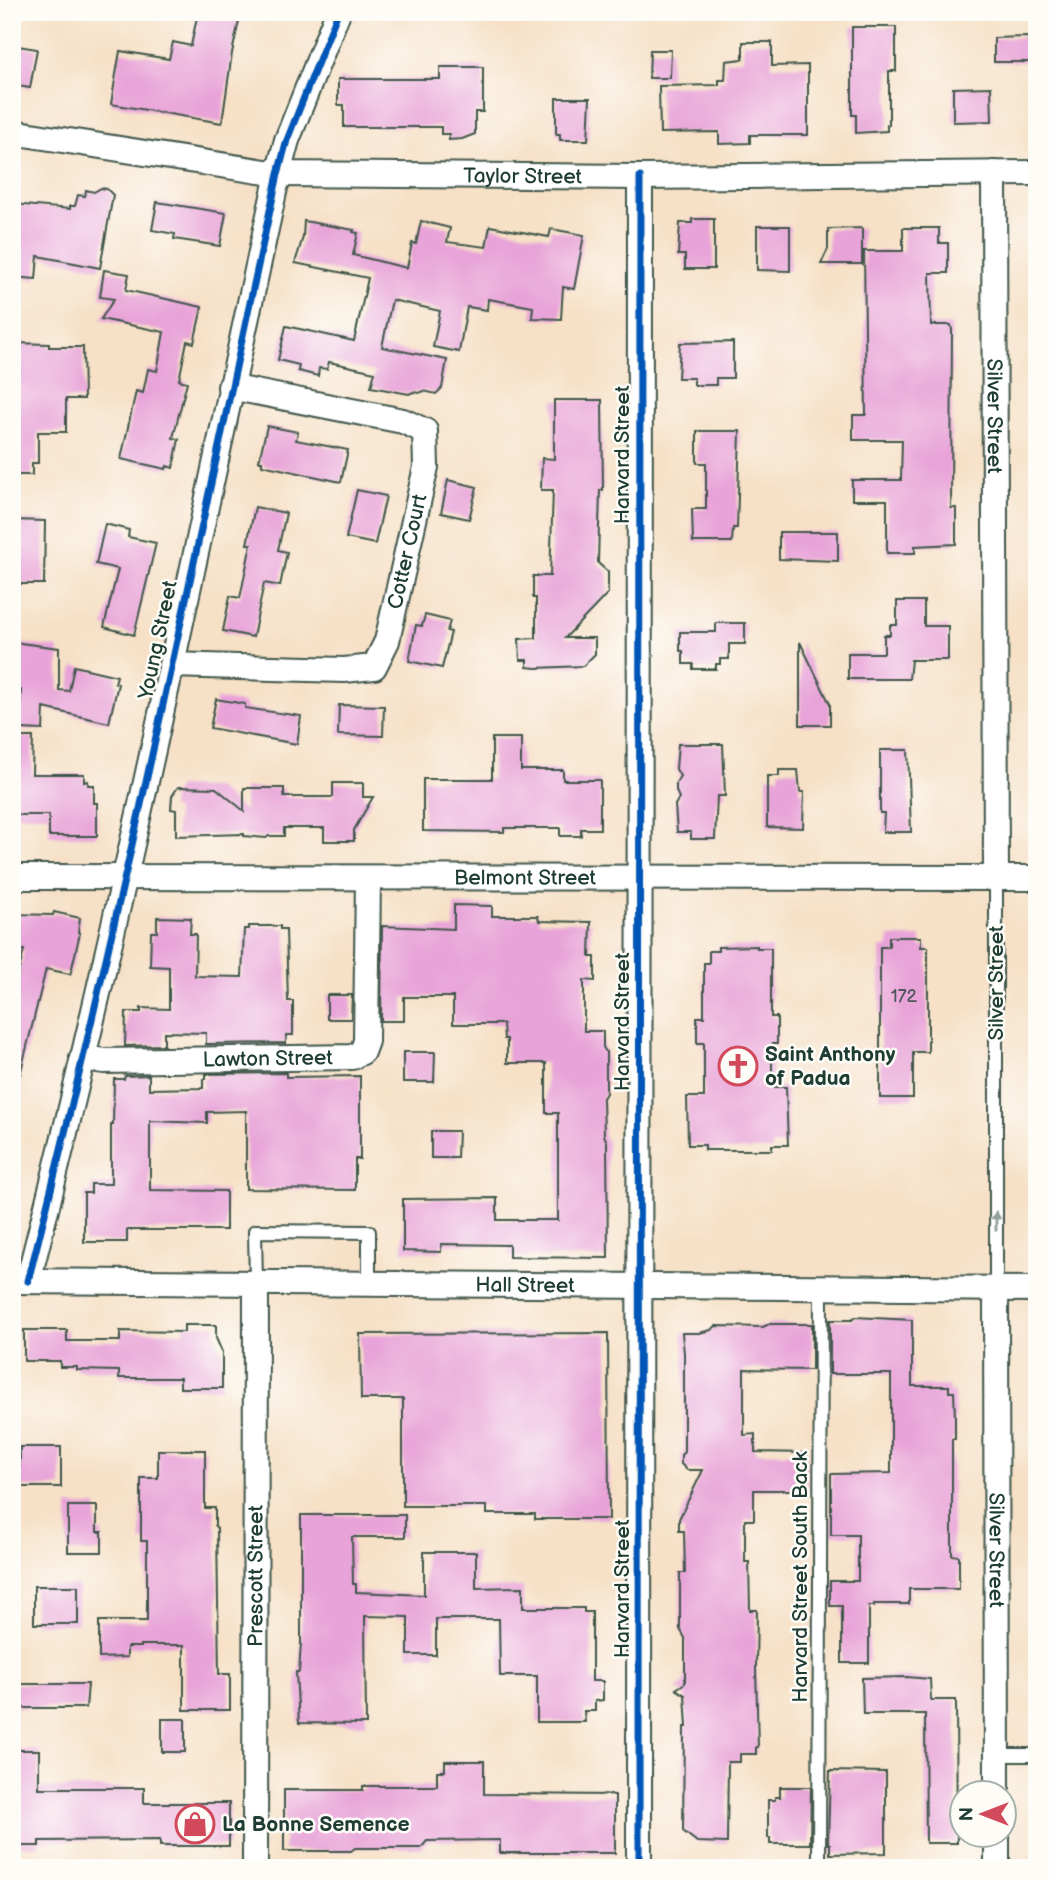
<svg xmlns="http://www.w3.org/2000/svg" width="1049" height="1880" font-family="'Balsamiq Sans',sans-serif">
<rect width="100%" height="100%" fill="#fdfcf7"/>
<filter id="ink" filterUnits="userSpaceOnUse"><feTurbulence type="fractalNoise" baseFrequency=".0143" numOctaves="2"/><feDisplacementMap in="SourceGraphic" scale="14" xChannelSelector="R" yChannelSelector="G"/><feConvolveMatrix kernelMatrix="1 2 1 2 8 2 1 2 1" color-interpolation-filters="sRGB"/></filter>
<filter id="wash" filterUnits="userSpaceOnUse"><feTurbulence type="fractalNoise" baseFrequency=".00686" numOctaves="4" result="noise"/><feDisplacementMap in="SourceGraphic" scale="28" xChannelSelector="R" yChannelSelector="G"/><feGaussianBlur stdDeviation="1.57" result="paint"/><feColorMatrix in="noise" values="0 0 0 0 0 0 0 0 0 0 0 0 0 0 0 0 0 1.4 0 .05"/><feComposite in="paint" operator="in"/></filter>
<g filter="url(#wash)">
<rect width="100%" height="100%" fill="#f6e0c6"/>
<g id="blocks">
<!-- building -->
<path fill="#e8a3d8" d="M198 12H241L232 53 222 123 111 104 120 51 169 59 173 42 191 46Z
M852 27H896V71H889V125H887V131L856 133V115H852Z
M1030 37V62H994V38Z
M743 42H772V66L808 65V135H750V143L719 144V132L660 133 659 86 719 85V80H725L726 61 743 59Z
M12 45 37 49 30 88 12 85Z
M650 50H671L670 78H649Z
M440 67H483V112H475V134L462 139 449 140V134H441V127H344V105H338V79H440Z
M991 87 992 121 953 122V88Z
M556 98H590L588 140H560V134H556Z
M101 188 107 189 113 195 100 268 38 256 36 279 12 277V204L70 209V206H75L78 195 85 196 86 190 94 192Z
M157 202 226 213 220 246 174 239 175 234 152 230Z
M692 219H714V269H685V255H678L680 223H692Z
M304 221 354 230 353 232 358 233 353 255 407 268 412 243 416 244 421 221 450 228 447 242 486 247 490 226 549 237 551 229 584 235 574 289 563 287 561 319 532 318 533 307 488 299 487 310 467 307 459 352 433 347 440 311 392 300 382 347 447 360 442 388 436 394 424 391 419 393 413 392 409 394 371 387 375 372 329 362 327 369 319 368 318 376 298 371 299 365 278 360 286 326 354 341 368 278 295 263 303 237Z
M757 226H790V271L757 270Z
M862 228V264H821L828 249V229Z
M903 228H939V243H948V273H930L931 325H951L952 330 951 508H956V544L915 546V553H887V500H852V480H901L902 440H853V415H866L864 251H903Z
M104 270 129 274 126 290 202 307 194 343 187 341 179 380 187 382 173 438 179 439 173 468 167 466 166 469 121 459 136 391 143 393 148 369 157 371 164 332 101 319 114 299 100 297Z
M733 342V378H716V385H694V378H678L680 343Z
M12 343 49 344V347H83L84 399H66V432H38V463H32V475H12Z
M554 400H602L603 490H600L598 563 608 572V593L565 638H595V654L583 666 536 668 527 667V660H520L519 639 536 638V598H533V576H550L553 490H541L542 458 554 459Z
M267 426 298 432 296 440 348 450 341 482 262 465V461H259Z
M697 431H740L737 528H733L732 542H693L692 509H706V463H697Z
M448 480 477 487 469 519 441 513Z
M357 490 386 496 375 544 346 538Z
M255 507 286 513 278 550 287 552 280 586 264 583 253 637 223 631 230 596 240 598 251 544H247Z
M12 520 45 521 44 584H12Z
M105 524 129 530 128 537 156 543 134 635 104 627 118 569 96 564Z
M779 532H838V561L779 559Z
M897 601H924V626H948V660H911L909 679H848V653H884V635H890V625H897Z
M425 615 450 621 447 631 451 632 442 668 409 661 416 625 422 626Z
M716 623H745V644H729V659H720V664H716V669H693V664H683V651H680V632H716Z
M12 642 59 648V690L69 691 74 666 117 676 115 683 118 684 109 723 44 708 43 730 20 729 21 690H13Z
M800 642 830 704V725H800Z
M216 699 245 704V708L301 716 297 744 210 728Z
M339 705 384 706 383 736 338 735Z
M12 737H33L32 774H84V782L88 781V785H94V803H97V836H49V815H12Z
M492 738H521V770H563V780H600V829H581V836H560V828H504V832L423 831V779H492Z
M678 744H723L725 796H717L715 839H691V832H677L675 805 679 798 676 791V783L680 776 676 769Z
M880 750H908L911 832H883L884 813H880Z
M779 770H798L800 792H804L803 828 767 827V776H779Z
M333 783H363V797H373L354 830V841H324V828H284V836H269L266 838 244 836V834L176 836V810L171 809 172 796 178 787 216 788 244 811V788H284V797H333Z
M454 905 492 906V916H538L539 921 591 922 590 957H595V981L584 980V1031H603V1047L606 1052V1093L603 1098 604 1135 607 1142 608 1258 509 1257V1245L441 1244V1252L403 1251V1199L497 1198V1220H558V1113H546V1063H507V1039H504L503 1024H453V997H404V1021H381L382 926 454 929Z
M54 912 80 918 78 932 80 933 71 972 70 974 46 969 20 1075 12 1074V998L24 950H12V914L53 915Z
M157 917 191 918 190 934H196L195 976 242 977 244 929H249V926H280V929H286L288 1001H293V1035H286V1043L206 1044V1033L164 1032V1045L125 1046 126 1012H141V1008L169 1009V967L150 966 151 932H157Z
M889 937H921V947H928V1052H913V1098H880V947H889Z
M757 946V948H771V1017H777V1044H772V1087H786L788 1145H772V1150H705V1145H688L687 1097H704V1043H697V1017H704V963H709V951H718V947Z
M327 995H352L351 1019H327Z
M403 1052H435L434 1082H403Z
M286 1073V1077L360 1076V1159H355V1190L246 1189V1111L207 1112V1123L150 1121V1190L226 1191V1230H127V1242H84V1193H91V1184H111V1125H113L114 1079H124L125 1076 149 1075V1089L203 1088V1079H206V1074Z
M431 1131H458L457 1158H431Z
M855 1317 912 1320V1386H949V1392H954L955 1417V1439H952V1555L959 1556V1589H909V1604H874V1606H869V1663H842V1606H830V1581H858V1535H831V1474L891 1473V1374H830V1320H852Z
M769 1324H812V1370L744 1369V1435L755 1434V1452L807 1453V1490H754V1520H745V1562H749L750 1610H757L756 1668 758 1747H756V1754H740V1762H728L727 1843 697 1842 683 1831 684 1727H687L685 1695 676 1689 685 1683V1638L680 1629V1573H685L684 1531H679V1519L703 1470H687L681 1464V1455L684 1452V1353L682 1333H699L711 1330 716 1326 763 1327Z
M184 1325H216V1338L222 1352V1388H180V1378H119V1371L77 1370V1367H60V1361H24V1330H67V1341H120V1331L184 1332Z
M608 1333 609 1519H535V1514H487V1506H403V1399H361L360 1334Z
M20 1447H61V1487H20Z
M158 1450H205V1508H215V1526L217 1528 219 1674H230V1710H184V1645H141V1647H127V1657L99 1658V1621H147V1541H141V1478H158Z
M68 1506H97V1532H102V1552H68Z
M301 1515H405V1537H352L353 1584H356V1592L424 1595V1552H476V1588L523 1587V1608H584V1612H592V1681H603V1700L595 1701V1711H584L585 1722H537V1676H500L499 1619H436V1655H408V1617L365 1616 366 1724 299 1723 296 1672H299L301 1643Z
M34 1586H78V1624H34Z
M907 1677 930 1679 931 1700H956L957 1843H926L925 1714H863L862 1678Z
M13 1684H88L86 1708H12Z
M162 1719H185V1752H162Z
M12 1750H39V1788H144V1803H229V1846H160V1840L39 1841V1846H12Z
M445 1761H484V1794L615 1795V1853H500V1840L427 1841 421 1848H355L351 1851H284V1790H363V1786H437V1771H445Z
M830 1771 886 1772V1853L830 1854V1844H828Z
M780 1787H811L810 1844H770V1838H768V1800H775V1797H780Z"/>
</g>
</g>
<g filter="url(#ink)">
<use href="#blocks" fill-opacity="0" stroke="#3f554a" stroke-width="2"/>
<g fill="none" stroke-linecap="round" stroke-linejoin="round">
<defs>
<path id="service" d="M996 879V1289
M256 1283 255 1231 369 1232V1285
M997 1755H1037
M819 1868 821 1287"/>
<g id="minor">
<path id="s1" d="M12 132 278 174 640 177 1037 173"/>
<path id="s2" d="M994 173 996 879"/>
<path id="s3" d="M171 665 344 670 374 667 387 641 426 467 425 431 403 421 230 387"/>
<path id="s4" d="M12 877 1037 878"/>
<path id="s5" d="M82 1058 104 1061 352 1057 362 1052 366 1041 368 878"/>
<path id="s6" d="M12 1281 1037 1289"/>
<path d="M28 1281C122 914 197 543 278 174L287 140 338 12"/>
<path id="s7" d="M996 1289 997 1792"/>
<path d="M997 1834V1868"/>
<path id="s8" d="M255 1868 256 1283"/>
<path d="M639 1868 640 177"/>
</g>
</defs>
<!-- service casing -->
<use href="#service" stroke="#3f554a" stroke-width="16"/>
<!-- minor casing -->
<use href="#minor" stroke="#3f554a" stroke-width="28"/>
<!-- service -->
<use href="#service" stroke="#fff" stroke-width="12"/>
<!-- minor -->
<use href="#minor" stroke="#fff" stroke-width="24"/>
<defs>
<path id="cycleway" d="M28 1281C122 914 197 543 278 174L287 140 338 12
M639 1868 640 177"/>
</defs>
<!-- cycleway casing -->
<use href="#cycleway" stroke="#fdfcf7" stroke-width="11"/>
<!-- cycleway -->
<use href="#cycleway" stroke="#0057b8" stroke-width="7"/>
</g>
<!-- one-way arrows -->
<defs><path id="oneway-solid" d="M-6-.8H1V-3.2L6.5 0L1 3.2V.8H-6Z" transform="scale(1.75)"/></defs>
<use fill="#8f9e9a" href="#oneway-solid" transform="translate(996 1221) rotate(-90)"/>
</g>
<!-- icons -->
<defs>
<symbol id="church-ring" viewBox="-11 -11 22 22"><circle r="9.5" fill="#fdfcf7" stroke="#d1495b" stroke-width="1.5"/><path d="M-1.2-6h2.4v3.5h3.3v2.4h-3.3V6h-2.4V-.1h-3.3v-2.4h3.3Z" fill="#d1495b"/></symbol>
<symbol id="shop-ring" viewBox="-11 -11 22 22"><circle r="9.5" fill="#fdfcf7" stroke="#d1495b" stroke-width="1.5"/><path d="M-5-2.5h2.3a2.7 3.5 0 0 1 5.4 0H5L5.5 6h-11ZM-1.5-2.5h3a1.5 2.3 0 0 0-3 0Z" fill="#d1495b"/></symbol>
</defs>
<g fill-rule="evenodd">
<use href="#church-ring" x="716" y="1044" width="44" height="44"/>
<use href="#shop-ring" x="173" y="1802" width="44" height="44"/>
</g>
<g text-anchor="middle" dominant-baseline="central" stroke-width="5" stroke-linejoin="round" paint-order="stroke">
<!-- number labels -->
<g font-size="18" fill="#51565d">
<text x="904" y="996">172</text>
</g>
<!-- street labels -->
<g font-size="21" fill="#1f3d34" stroke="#fdfcf7">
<text stroke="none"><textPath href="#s1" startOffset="514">Taylor Street</textPath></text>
<text stroke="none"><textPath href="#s2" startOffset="243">Silver Street</textPath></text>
<text transform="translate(622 455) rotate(-90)">Harvard Street</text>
<text stroke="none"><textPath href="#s3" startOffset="324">Cotter Court</textPath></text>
<text transform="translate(158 640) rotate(-78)">Young Street</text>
<text stroke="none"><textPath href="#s4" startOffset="513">Belmont Street</textPath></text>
<text transform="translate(996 983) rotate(-90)">Silver Street</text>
<text transform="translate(622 1022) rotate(-90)">Harvard Street</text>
<text stroke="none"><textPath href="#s5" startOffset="186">Lawton Street</textPath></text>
<text stroke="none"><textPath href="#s6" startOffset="513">Hall Street</textPath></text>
<text stroke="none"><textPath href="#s7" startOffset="261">Silver Street</textPath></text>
<text stroke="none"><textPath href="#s8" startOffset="292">Prescott Street</textPath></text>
<text transform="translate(800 1577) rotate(-90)">Harvard Street South Back</text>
<text transform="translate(622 1589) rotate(-90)">Harvard Street</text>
</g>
<!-- poi labels -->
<g font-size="21" font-weight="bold" fill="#1f3d34" stroke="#fdfcf7" text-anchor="start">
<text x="765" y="1054">Saint Anthony<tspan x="765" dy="24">of Padua</tspan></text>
<text x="222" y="1824">La Bonne Semence</text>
</g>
</g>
<!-- margin -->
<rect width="1049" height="1880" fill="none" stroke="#fdfcf7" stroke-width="42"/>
<!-- north arrow -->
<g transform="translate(983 1814) rotate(270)"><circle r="33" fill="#fdfcf7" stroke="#a4b0a9" stroke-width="2"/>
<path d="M0-5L12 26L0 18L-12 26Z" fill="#d1495b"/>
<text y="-10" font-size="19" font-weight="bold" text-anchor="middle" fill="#1f3d34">N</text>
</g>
</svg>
